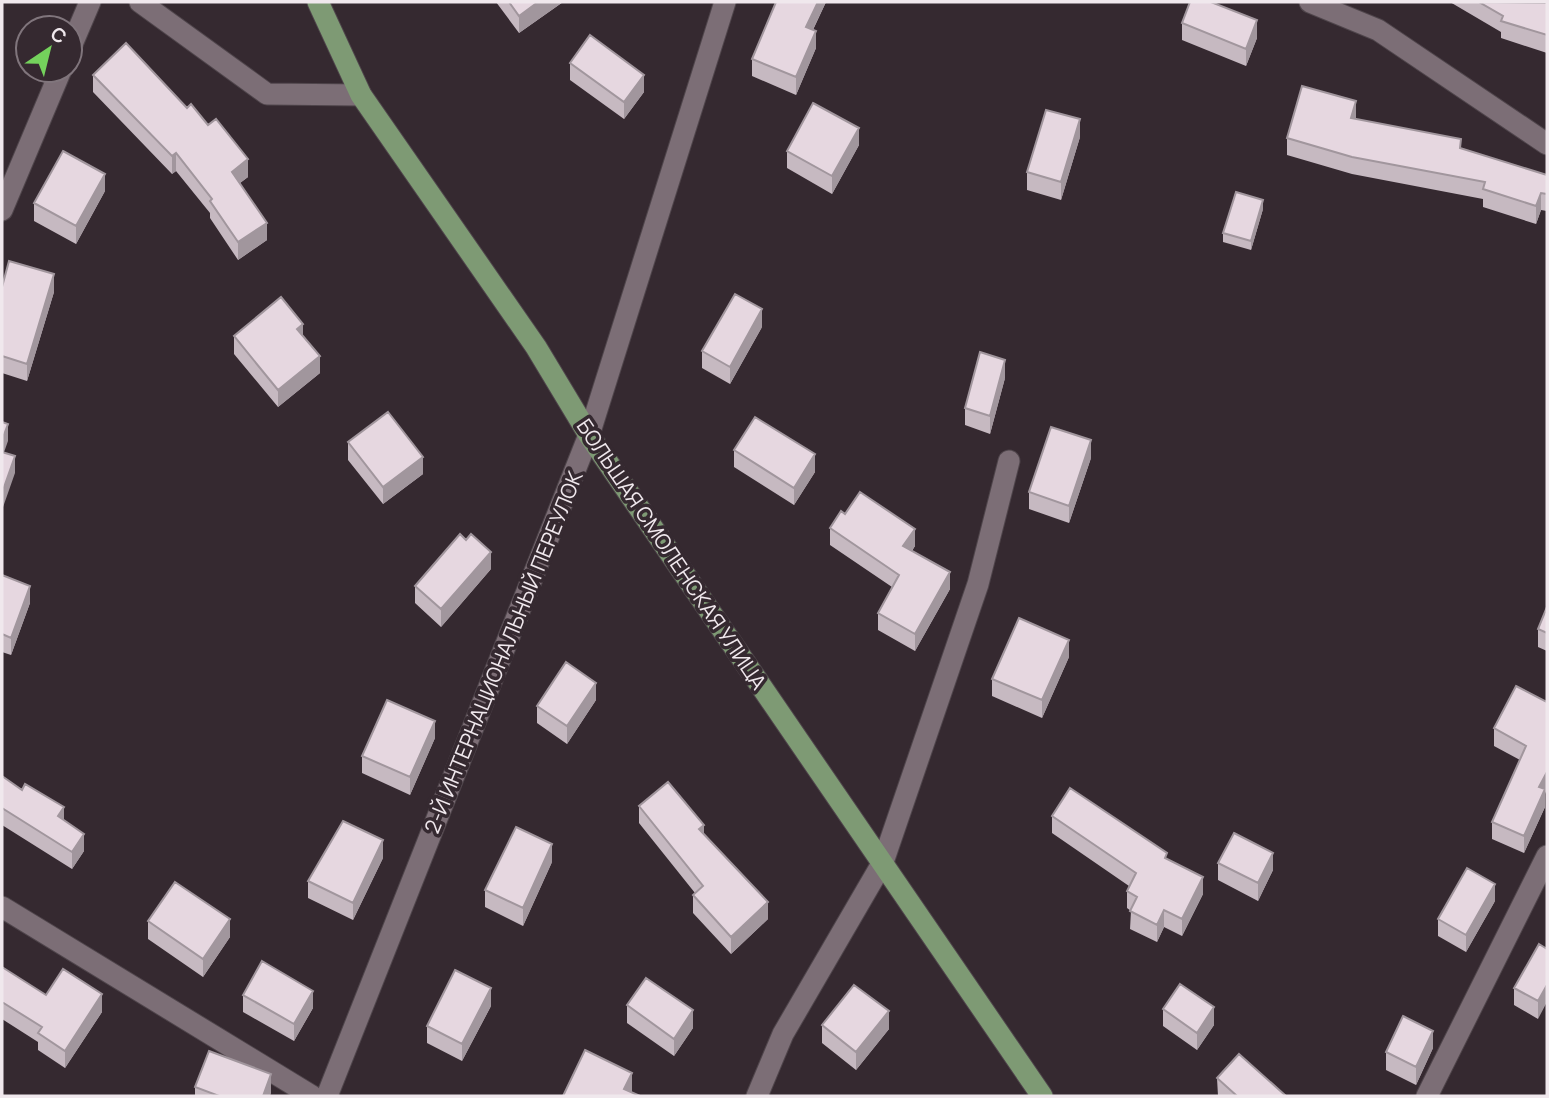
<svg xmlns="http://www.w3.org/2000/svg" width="1549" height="1098" font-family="Manrope,sans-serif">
<rect width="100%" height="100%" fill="#352930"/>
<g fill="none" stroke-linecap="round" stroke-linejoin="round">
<defs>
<path id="minor" d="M140 2 267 94 361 95
M1310 2 1378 30 1547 144
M70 49 90 2
M2 210 61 70
M2 907 312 1096
M327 1096 589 435 725 2
M757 1096 783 1034 883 862 978 584 1009 461
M1427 1096 1547 856"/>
<path id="major" d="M318 2 361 95 536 347 589 435 1042 1096"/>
</defs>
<!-- minor casing -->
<use href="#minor" stroke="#4f454b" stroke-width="23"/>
<!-- major casing -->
<use href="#major" stroke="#4f454b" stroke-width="23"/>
<!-- minor -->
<use href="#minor" stroke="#7c6e76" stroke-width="21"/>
<!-- major -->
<use href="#major" stroke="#7e9a74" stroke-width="21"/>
</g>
<!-- wall -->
<path fill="#c6b9c1" d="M496 2H563L519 33Z
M826 2 813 30 816 48 796 95 752 76V59Z
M1450 2H1544L1547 3V53L1501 38V32Z
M1182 23 1257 38 1246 66 1182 40Z
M570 63 644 92 624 119 570 80Z
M93 75 248 177 240 183 267 240 238 260 210 218V213L176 171 172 174 93 92Z
M1080 137 1061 200 1027 190V172Z
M1287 138 1461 148 1547 175V211L1541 210 1536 224 1483 207V199L1352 174 1287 155Z
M859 145 832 194 787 168V151Z
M105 191 76 244 34 221V203Z
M1263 209 1251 250 1223 242V233Z
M2 287 54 292 27 381 2 373Z
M762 327 730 384 702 368V351Z
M234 336H303L320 373 278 407 234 354Z
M1005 378 990 434 965 425V408Z
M348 442 423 474 383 504 348 460Z
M734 450 815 472 794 505 734 467Z
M1091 458 1069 523 1029 509V492Z
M830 528 915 546 912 551 950 589 915 651 878 630V613L892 587 830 545Z
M491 569 441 627 415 603V586Z
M2 575 30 603 11 655 2 652Z
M1547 607V651L1538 647V629Z
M1069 657 1042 718 992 696V679Z
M1516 686 1545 794V807L1524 853 1492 839V822L1520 760 1494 746V728Z
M596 700 567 744 537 723V706Z
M435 738 410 795 362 773V756Z
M2 776 64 820 84 851 72 869 2 825Z
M639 806 704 835 768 919 731 954 693 913V895L695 893 639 823Z
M1052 816 1167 859 1203 894 1182 936 1164 927 1157 942 1130 929 1131 911 1127 908V891L1129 886 1052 833Z
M383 858 353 920 308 898V881Z
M552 862 523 926 485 907V890Z
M1218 863 1273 870 1258 901 1218 880Z
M1495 901 1466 952 1438 936V919Z
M148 921 230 937 203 977 148 939Z
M1539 944 1538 1019 1514 1005V988Z
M2 967 46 995 102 1012 65 1068 38 1050V1042L2 1019Z
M243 995 313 1008 294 1041 243 1012Z
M627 1005 693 1028 674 1056 627 1023Z
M491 1006 462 1061 427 1043V1026Z
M1163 1009 1214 1025 1197 1050 1163 1026Z
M822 1025 889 1029 856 1070 822 1043Z
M1433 1048 1416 1085 1386 1070V1052Z
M1217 1078 1286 1096H1218Z
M195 1087 271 1092 270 1096H195Z"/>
<!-- shaded-wall -->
<path fill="#a1969d" d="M538 2H563L519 33V16Z
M818 2H826L806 44V27Z
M1257 20V38L1246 66V49Z
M816 31V48L796 95V77Z
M644 75V92L624 119V102Z
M1356 101V119L1351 136V118Z
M1080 119V137L1061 200V182Z
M859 128V145L832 194V176Z
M176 153V171L172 174V156Z
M248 159V177L232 189V172Z
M105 174V191L76 244V226Z
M1541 193V210L1536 224V206Z
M1263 200V209L1251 250V241Z
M267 223V240L238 260V242Z
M54 274V292L27 381V364Z
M762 309V327L730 384V367Z
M303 324V341L297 329Z
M320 356V373L278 407V390Z
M1005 360V378L990 434V416Z
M8 424V441L2 458V440Z
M1091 440V458L1069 523V506Z
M815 454V472L794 505V488Z
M15 456V473L2 510V493Z
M423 457V474L383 504V487Z
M915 529V546L903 563V546Z
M491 552V569L441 627V609Z
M950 572V589L915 651V634Z
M30 586V603L11 655V638Z
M1069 640V657L1042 718V700Z
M596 683V700L567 744V726Z
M435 721V738L410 795V777Z
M1547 772V789L1545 794V807L1524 853V836L1539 787Z
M64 807V825L58 816Z
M704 825V842L699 829Z
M84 834V851L72 869V852Z
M383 840V858L353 920V903Z
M552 844V862L523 926V908Z
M1273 853V870L1258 901V883Z
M1203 877V894L1182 936V919Z
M1495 884V901L1466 952V935Z
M768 902V919L731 954V937Z
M1164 910V927L1157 942V925Z
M230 919V937L203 977V959Z
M1547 985V1002L1538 1019V1001Z
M491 988V1006L462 1061V1044Z
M313 991V1008L294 1041V1024Z
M102 994V1012L65 1068V1051Z
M1214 1007V1025L1197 1050V1033Z
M693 1010V1028L674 1056V1039Z
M889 1011V1029L856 1070V1052Z
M1433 1031V1048L1416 1085V1067Z
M632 1073V1096L624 1089Z
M271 1074V1092L270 1096H263Z"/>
<!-- building -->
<path fill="#e6d7e0" stroke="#a1969d" stroke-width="2" d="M509 2H538L519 16Z
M776 2H818L806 27 816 31 796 77 752 59Z
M1190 2H1211L1257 20 1246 49 1182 23Z
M1479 2 1547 3V35L1501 21 1503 16Z
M590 35 644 75 624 102 570 63Z
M126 43 187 108 191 104 208 125 216 119 248 159 232 172 267 223 238 242 210 201 212 199 176 153 172 156 93 75Z
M1302 86 1356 101 1351 118 1461 139 1460 148 1547 175V194L1541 193 1536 206 1483 189 1485 182 1352 157 1287 138Z
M813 103 859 128 832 176 787 151Z
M1046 110 1080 119 1061 182 1027 172Z
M63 151 105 174 76 226 34 203Z
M1236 192 1263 200 1251 241 1223 233Z
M9 261 54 274 27 364 2 356V287Z
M735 294 762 309 730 367 702 351Z
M281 297 303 324 297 329 320 356 278 390 234 336Z
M980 352 1005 360 990 416 965 408Z
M388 412 423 457 383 487 348 442Z
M755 417 815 454 794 488 734 450Z
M2 422 8 424 2 440Z
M1051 427 1091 440 1069 506 1029 492Z
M2 452 15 456 2 493Z
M860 492 915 529 903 546 950 572 915 634 878 613 899 575 830 528 841 511 845 514Z
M460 534 466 540 471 534 491 552 441 609 415 586Z
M2 575 30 586 11 638 2 634Z
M1547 607V633L1538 629Z
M1019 618 1069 640 1042 700 992 679Z
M566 662 596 683 567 726 537 706Z
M1516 686 1547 702V772L1539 787 1545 789 1524 836 1492 822 1526 746 1494 728Z
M387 700 435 721 410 777 362 756Z
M2 776 22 790 25 784 64 807 58 816 84 834 72 852 2 808Z
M668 782 704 825 699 829 768 902 731 937 693 895 703 886 639 806Z
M1070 788 1167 853 1165 858 1203 877 1182 919 1164 910 1157 925 1130 911 1137 897 1127 891 1136 873 1052 816Z
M343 821 383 840 353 903 308 881Z
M516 827 552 844 523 908 485 890Z
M1234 833 1273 853 1258 883 1218 863Z
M1467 868 1495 884 1466 935 1438 919Z
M175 882 230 919 203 959 148 921Z
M1539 944 1547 949V985L1538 1001 1514 988Z
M262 961 313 991 294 1024 243 995Z
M2 967 46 995 63 969 102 994 65 1051 38 1033 42 1027 2 1002Z
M455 970 491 988 462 1044 427 1026Z
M646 978 693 1010 674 1039 627 1005Z
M1180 984 1214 1007 1197 1033 1163 1009Z
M854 985 889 1011 856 1052 822 1025Z
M1403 1016 1433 1031 1416 1067 1386 1052Z
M585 1050 632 1073 624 1089 640 1096H563Z
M209 1051 271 1074 263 1096H219L195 1087Z
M1239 1054 1286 1096H1237L1217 1078Z"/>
<g text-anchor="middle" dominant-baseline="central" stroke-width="7" stroke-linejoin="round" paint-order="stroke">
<!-- street labels -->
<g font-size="21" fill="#f0e8ed" stroke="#352930">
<text transform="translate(672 554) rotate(56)">БОЛЬШАЯ СМОЛЕНСКАЯ УЛИЦА</text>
<text transform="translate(503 652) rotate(-68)">2-Й ИНТЕРНАЦИОНАЛЬНЫЙ ПЕРЕУЛОК</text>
</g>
</g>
<!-- border -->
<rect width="1549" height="1098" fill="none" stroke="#f0e8ed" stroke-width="7"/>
<!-- north arrow -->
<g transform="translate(49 49) rotate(35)"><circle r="33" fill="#352930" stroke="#80757c" stroke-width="2"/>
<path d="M0-5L12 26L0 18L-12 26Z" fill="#74d25c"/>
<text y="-10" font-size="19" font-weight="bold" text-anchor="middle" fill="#f0e8ed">С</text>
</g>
</svg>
